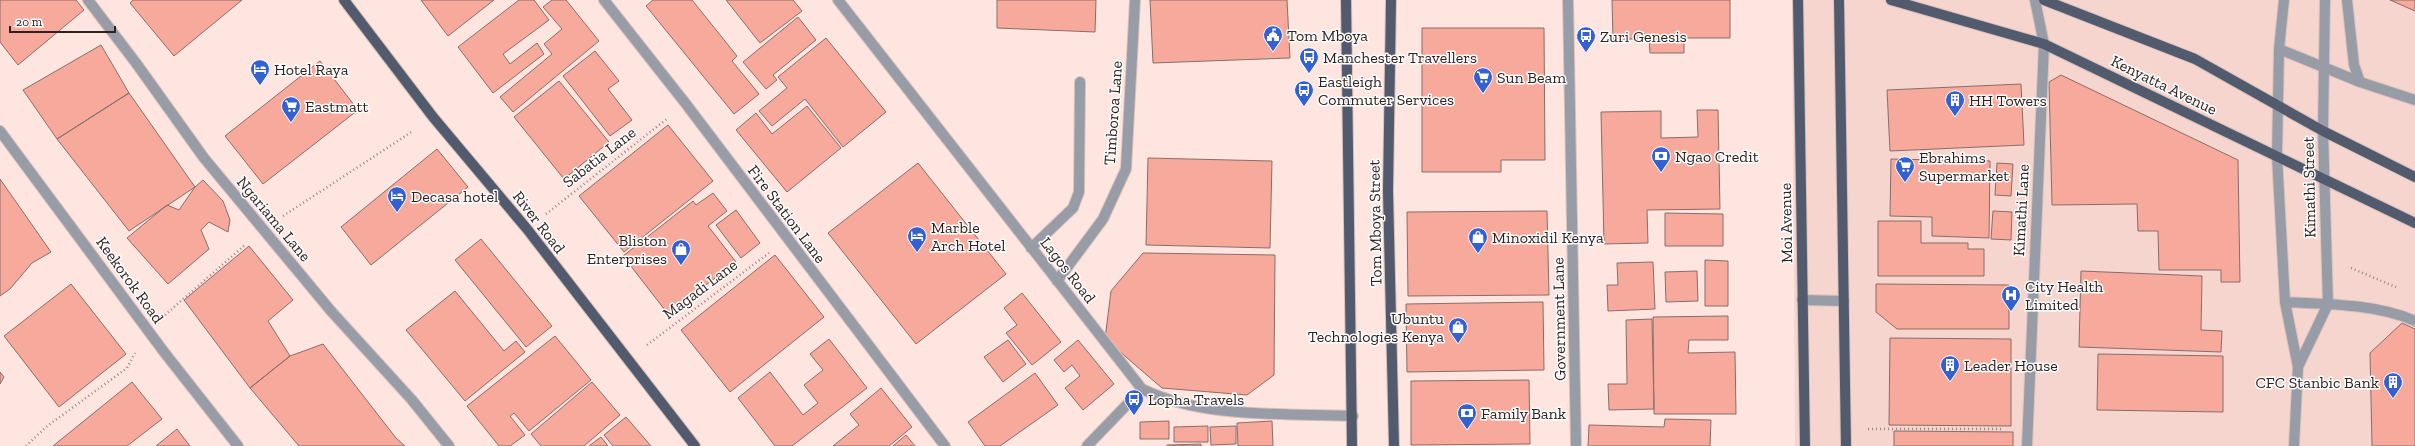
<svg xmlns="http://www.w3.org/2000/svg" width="2415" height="446" font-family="'Zilla Slab',serif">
<rect width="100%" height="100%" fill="#ffe5e0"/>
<!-- built -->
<path fill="#f6d5cf" d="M1792 0H2415V446H1795Z"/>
<!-- building -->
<path fill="#f7a99b" stroke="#896d68" d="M0 0H76L84 10 18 65 0 42Z
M133 0H242L174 56 130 3Z
M421 0H494L448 36Z
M519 0H534L549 20 503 54 510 64 537 43 544 54 493 93 458 47Z
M552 0H566L599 41 513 112 500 97 552 54 544 44 562 29 543 7Z
M653 0H692L737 56 732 61 759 94 734 114 646 6Z
M726 0H793L802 11 760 43Z
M997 0H1096L1095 32 997 28Z
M1150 0H1287L1290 58 1153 63Z
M1612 0H1730V38H1684V53H1650L1649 39H1613Z
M2390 0H2415V11Z
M798 17 816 40 773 75 777 80 766 89 743 62Z
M1422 28H1544L1545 160H1501V172H1422Z
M826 38 886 112 843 147 805 99 772 126 759 111 787 88 778 77Z
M101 45 129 93 57 139 23 90Z
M595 51 619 81 608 89 632 120 610 136 563 76Z
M320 61 358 110 263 184 225 136Z
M2061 75 2238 160 2240 282H2221V270H2159L2158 231H2138L2137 204 2052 205 2049 82Z
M559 81 609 142 564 179 514 117Z
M2021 84 2024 145 1890 151 1887 90Z
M129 93 195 187 129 231 57 139Z
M807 106 841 148 787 192 736 130 756 113 772 134Z
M1697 110H1718L1720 209 1647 210 1648 243 1604 244 1601 112 1661 111V138L1698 137Z
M668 125 713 181 624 252 579 196Z
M437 149 468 187 371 265 341 227Z
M1148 158 1272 161 1270 248 1146 245Z
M1891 159 1990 161 1989 238 1932 236V217L1890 216Z
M918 163 1006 274 916 344 828 233Z
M1997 163 2013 164 2011 196 1995 195Z
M0 179 51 252 32 263 10 289 0 296Z
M203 180 223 201 230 220 228 232 209 222 201 230 209 249 168 284 127 238 167 205 179 210 195 187Z
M713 193 727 211 708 226 736 262 668 314 623 256 693 201 696 205Z
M736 210 760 243 741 258 716 225Z
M1547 211 1549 295 1408 296 1407 212Z
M1993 211 2012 212 2011 240 1991 239Z
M1665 213 1723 214V246H1665Z
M1878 221H1921V243H1968V249H1984V276H1878Z
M481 239 552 326 526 347 455 260Z
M249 246 293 300 268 321 290 356 250 388 184 300Z
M1143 253 1275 255 1274 375 1247 395 1162 388 1105 339 1111 291Z
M775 255 824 317 730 392 681 330Z
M1705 260 1728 261V306H1705Z
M1653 262 1655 309 1608 311 1607 285H1618L1617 263Z
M1697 271 1698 301 1666 302 1665 272Z
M2081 271 2202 276 2201 330 2222 331 2221 352 2079 347Z
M71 284 126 354 59 407 4 336Z
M1876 284 2009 285V329H1897L1876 312Z
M455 291 504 351 516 341 525 352 465 401 406 330Z
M1022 293 1061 342 1032 365 1006 333 1017 325 1004 308Z
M1543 302 1544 370 1407 372 1406 304Z
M1728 316V340H1689L1688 353 1735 352 1736 414H1654L1653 317Z
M1652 319 1654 409 1609 410 1608 384H1627L1626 320Z
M2402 323 2415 329V446H2372L2370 353Z
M555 336 591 380 529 431 514 413 510 416 525 435 510 446H499L467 406Z
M1890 338 2011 339V426L1889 425Z
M829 339 867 388 792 446H775L738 398 770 372 803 415 818 403 804 385 823 370 810 354Z
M1008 340 1026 364 1003 382 984 357Z
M1078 340 1114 384 1083 410 1065 388 1080 376 1072 365 1064 372 1054 360Z
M323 344 396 438 405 446H299L250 388 290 356Z
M2098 354 2223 356V412L2097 410Z
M0 372 4 377 0 384Z
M1035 373 1058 405 1000 446H985L968 422Z
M1529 380 1530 444 1411 445V381Z
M132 382 162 419 127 446H53Z
M592 382 620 415 584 446H541L531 434Z
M881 388 912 427 889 446H833L859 425 850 414Z
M626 417 651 446H613L604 435Z
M1665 419 1711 420 1710 446H1588L1589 425 1664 427Z
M1169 421V439H1140V422Z
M1272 421 1273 446H1238L1237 423Z
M1208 426V442H1174V427Z
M1236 426V444L1211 445 1210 427Z
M177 429 190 446H156Z
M1894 431 2013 432V446H1894Z
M906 435 915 446H893Z
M601 437 608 446H589Z
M1201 444V446H1167V445Z"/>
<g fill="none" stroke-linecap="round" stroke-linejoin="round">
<defs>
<path id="minor" d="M88 0 136 63 204 158 331 311 412 400 449 446
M604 0 686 104 945 446
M838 0 1142 389C1204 419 1285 413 1353 416
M1568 0 1576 446
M2284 0 2279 49 2277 156 2285 302 2298 367 2294 446
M2347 0 2354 65 2360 82
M2279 49 2360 82 2415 100
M0 131 164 352 238 446
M1031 248 1073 208 1079 192 1080 82
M1057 281 1103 219 1126 169 1135 0
M1802 300 1844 301
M2285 302C2326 304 2378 304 2415 321
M2298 367 2328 304 2323 131 2325 0
M1087 446 1142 389
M2027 446 2044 44 2035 0"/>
<path id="major" d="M344 0 433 117 527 229 695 446
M1346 0 1352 446
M1391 0 1388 191 1394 446
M1798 0 1805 446
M1839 0 1846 446
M1891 0 2044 44 2415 223
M2044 0 2195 59 2323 131 2415 177"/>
</defs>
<!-- minor casing -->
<use href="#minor" stroke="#d9c2bd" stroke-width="12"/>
<!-- major casing -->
<use href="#major" stroke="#d9c2bd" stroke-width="12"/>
<!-- path -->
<path stroke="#9a8783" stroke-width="2.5" stroke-dasharray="1 3" stroke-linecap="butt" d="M546 214 668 118
M283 216 413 131
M2351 268 2398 288
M165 315 246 244
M647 345 769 253
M1868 429H2003
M26 446 46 427 127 368 135 353"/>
<!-- minor -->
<use href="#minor" stroke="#979ca7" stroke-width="10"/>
<!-- major -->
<use href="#major" stroke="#525b6d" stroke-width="10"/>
</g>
<!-- icons -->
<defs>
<symbol id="civic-pin" viewBox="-11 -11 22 30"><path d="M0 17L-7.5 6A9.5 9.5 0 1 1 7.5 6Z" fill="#3361d1" stroke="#fff"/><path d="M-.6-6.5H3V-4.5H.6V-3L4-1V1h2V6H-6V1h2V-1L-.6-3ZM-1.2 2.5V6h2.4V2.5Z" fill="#fff"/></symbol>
<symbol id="bus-pin" viewBox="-11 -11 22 30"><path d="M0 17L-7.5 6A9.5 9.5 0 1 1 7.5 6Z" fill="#3361d1" stroke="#fff"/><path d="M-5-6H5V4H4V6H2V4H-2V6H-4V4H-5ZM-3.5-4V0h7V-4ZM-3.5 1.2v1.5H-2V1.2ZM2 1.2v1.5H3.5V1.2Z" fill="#fff"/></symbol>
<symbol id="hotel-pin" viewBox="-11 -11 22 30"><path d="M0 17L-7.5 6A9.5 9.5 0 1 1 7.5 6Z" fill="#3361d1" stroke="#fff"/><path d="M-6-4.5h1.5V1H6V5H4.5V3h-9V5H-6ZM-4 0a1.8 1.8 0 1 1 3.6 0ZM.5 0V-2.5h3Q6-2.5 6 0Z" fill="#fff"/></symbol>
<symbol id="supermarket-pin" viewBox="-11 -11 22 30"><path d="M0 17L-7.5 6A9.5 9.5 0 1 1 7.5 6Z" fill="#3361d1" stroke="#fff"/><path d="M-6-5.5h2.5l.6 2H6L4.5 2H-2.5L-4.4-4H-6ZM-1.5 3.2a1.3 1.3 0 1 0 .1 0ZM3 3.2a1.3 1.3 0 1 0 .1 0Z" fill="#fff"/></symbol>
<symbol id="building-pin" viewBox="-11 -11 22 30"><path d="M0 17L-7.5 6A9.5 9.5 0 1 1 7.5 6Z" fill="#3361d1" stroke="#fff"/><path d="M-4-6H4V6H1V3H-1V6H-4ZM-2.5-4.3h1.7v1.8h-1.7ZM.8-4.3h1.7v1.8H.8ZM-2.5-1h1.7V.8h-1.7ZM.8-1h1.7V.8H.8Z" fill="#fff"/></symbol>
<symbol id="bank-pin" viewBox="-11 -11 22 30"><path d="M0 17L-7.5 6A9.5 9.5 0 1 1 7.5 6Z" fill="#3361d1" stroke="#fff"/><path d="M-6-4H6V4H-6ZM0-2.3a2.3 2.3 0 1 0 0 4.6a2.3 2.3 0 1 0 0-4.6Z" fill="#fff"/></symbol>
<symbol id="shop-pin" viewBox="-11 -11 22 30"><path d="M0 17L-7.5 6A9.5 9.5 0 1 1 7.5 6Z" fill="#3361d1" stroke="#fff"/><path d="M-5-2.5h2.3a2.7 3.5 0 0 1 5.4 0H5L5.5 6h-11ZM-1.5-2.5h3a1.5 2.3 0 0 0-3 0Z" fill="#fff"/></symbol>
<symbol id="hospital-pin" viewBox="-11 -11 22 30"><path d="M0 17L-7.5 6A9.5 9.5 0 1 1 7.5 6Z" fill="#3361d1" stroke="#fff"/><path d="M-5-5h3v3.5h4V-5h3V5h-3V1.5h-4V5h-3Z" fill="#fff"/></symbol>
</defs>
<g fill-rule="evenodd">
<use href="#civic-pin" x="1262" y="24" width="22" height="30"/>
<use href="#bus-pin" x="1575" y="25" width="22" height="30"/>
<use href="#bus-pin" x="1298" y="46" width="22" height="30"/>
<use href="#hotel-pin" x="249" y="58" width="22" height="30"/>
<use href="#supermarket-pin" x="1472" y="66" width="22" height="30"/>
<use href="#bus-pin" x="1293" y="79" width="22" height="30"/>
<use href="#building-pin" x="1944" y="89" width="22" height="30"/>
<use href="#supermarket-pin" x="280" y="95" width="22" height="30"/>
<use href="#bank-pin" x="1650" y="145" width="22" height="30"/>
<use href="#supermarket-pin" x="1894" y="155" width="22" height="30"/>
<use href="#hotel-pin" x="386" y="185" width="22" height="30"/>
<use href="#hotel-pin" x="906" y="225" width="22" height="30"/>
<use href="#shop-pin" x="1467" y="226" width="22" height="30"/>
<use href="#shop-pin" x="670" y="238" width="22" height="30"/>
<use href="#hospital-pin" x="2000" y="284" width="22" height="30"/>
<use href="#shop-pin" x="1447" y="316" width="22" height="30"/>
<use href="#building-pin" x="1939" y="354" width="22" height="30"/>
<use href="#building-pin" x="2382" y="371" width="22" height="30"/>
<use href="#bus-pin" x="1123" y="388" width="22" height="30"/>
<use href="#bank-pin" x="1456" y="402" width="22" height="30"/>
</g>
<g text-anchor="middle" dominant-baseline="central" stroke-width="3" stroke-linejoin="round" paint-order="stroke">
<!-- poi labels -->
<g font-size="16" fill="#2d2220" stroke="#fff" text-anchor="start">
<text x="1287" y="35">Tom Mboya</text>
<text x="1600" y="36">Zuri Genesis</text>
<text x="1323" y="57">Manchester Travellers</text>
<text x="274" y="69">Hotel Raya</text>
<text x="1497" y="77">Sun Beam</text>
<text x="1318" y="81">Eastleigh<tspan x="1318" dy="18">Commuter Services</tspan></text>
<text x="1969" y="100">HH Towers</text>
<text x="305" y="106">Eastmatt</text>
<text x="1675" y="156">Ngao Credit</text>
<text x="1919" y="157">Ebrahims<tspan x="1919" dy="18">Supermarket</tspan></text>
<text x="411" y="196">Decasa hotel</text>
<text x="931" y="227">Marble<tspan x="931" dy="18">Arch Hotel</tspan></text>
<text x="1492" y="237">Minoxidil Kenya</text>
<text x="667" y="240" text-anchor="end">Bliston<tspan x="667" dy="18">Enterprises</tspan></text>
<text x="2025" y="286">City Health<tspan x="2025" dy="18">Limited</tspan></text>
<text x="1444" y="318" text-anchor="end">Ubuntu<tspan x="1444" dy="18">Technologies Kenya</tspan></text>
<text x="1964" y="365">Leader House</text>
<text x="2379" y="382" text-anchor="end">CFC Stanbic Bank</text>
<text x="1148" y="399">Lopha Travels</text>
<text x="1481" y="413">Family Bank</text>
</g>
<!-- street labels -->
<g font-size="16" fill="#2d2220" stroke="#fff">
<text transform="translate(2164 85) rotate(26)">Kenyatta Avenue</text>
<text transform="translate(1113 113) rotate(-86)">Timboroa Lane</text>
<text transform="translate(599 157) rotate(-38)">Sabatia Lane</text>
<text transform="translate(2309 187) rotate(-91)">Kimathi Street</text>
<text transform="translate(2021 210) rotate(-87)">Kimathi Lane</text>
<text transform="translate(787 214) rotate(53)">Fire Station Lane</text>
<text transform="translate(274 219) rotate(50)">Ngariama Lane</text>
<text transform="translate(539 222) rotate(52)">River Road</text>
<text transform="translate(1375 223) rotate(-91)">Tom Mboya Street</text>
<text transform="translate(1786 223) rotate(-91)">Moi Avenue</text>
<text transform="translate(1068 270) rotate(52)">Lagos Road</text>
<text transform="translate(130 280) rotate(54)">Keekorok Road</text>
<text transform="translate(700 289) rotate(-37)">Magadi Lane</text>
<text transform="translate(1559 319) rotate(-91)">Government Lane</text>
</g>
</g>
<!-- scale -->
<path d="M10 26v6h105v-6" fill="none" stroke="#2d2220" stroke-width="2"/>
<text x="16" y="26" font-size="12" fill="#2d2220" stroke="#ffffff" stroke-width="3" paint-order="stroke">20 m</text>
</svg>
